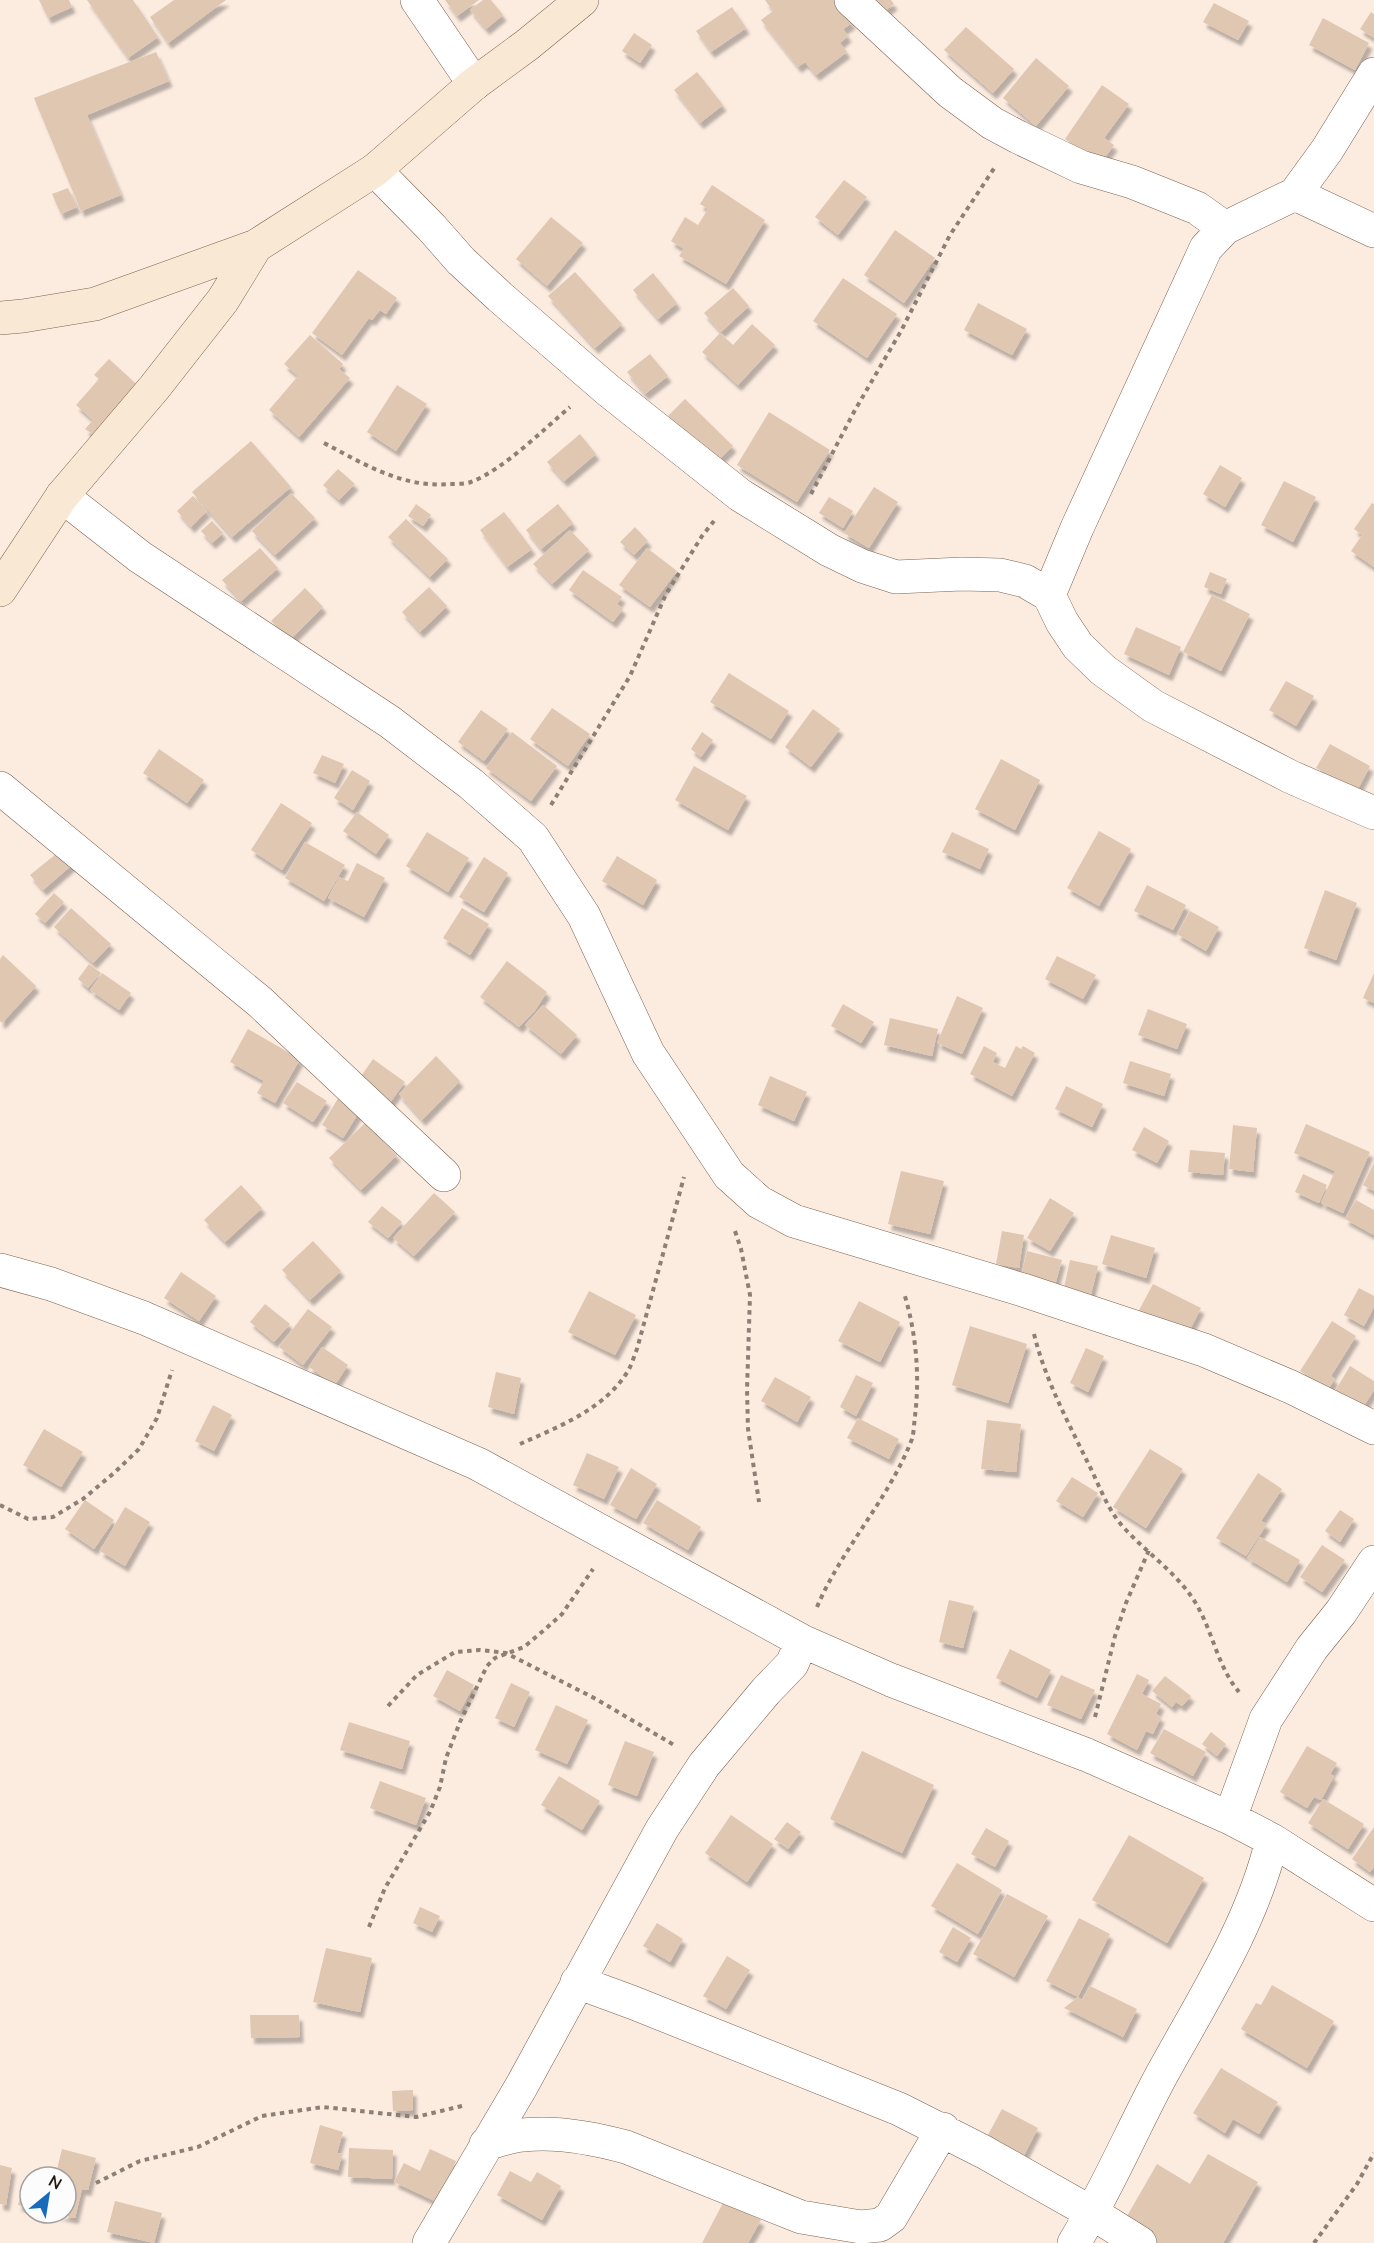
<svg xmlns="http://www.w3.org/2000/svg" width="1374" height="2243" font-family="'Nunito Sans',sans-serif">
<defs>
<filter id="shadow"><feDropShadow dx="3.5" dy="6" stdDeviation="1.5" flood-color="#0004"/></filter>
</defs>
<rect width="100%" height="100%" fill="#fcebdf"/>
<!-- building -->
<path fill="#e0c7b1" filter="url(#shadow)" d="M39 0H69L72 7 48 18Z
M87 0H133L158 37 128 58Z
M174 0H226L168 43 150 17Z
M445 0H479L457 16Z
M483 0H491L503 15 486 29 470 10Z
M765 0H834L852 23 843 29 848 36 840 43 847 52 816 75 805 62 798 67 761 20 773 11Z
M865 0H891L894 4 879 16Z
M1214 3 1249 21 1238 40 1203 22Z
M732 7 746 28 711 52 696 31Z
M1371 12 1374 14V38L1360 29Z
M1323 18 1369 43 1355 70 1309 45Z
M966 27 1014 69 993 93 944 50Z
M634 33 652 45 640 63 622 51Z
M156 52 169 81 87 115 121 195 81 211 34 98Z
M1036 58 1069 86 1036 126 1003 98Z
M697 72 723 105 700 123 674 90Z
M1102 85 1129 104 1104 138 1114 145 1100 164 1065 139Z
M844 180 867 197 838 235 815 217Z
M712 185 765 220 726 284 679 256 684 249 671 241 685 217 698 225 708 209 700 204Z
M68 188 77 207 61 214 52 194Z
M551 217 583 243 547 286 516 259Z
M895 230 935 258 904 303 864 275Z
M358 270 397 298 386 314 380 310 372 320 369 318 342 355 312 333Z
M575 272 622 324 595 348 548 296Z
M653 273 677 303 658 319 633 290Z
M843 278 897 314 867 358 813 321Z
M733 288 749 306 721 332 704 313Z
M978 303 1027 329 1012 355 964 330Z
M752 324 775 345 738 385 702 352 720 333 733 345Z
M310 335 343 364 339 369 350 378 299 437 269 410 298 376 284 364Z
M650 354 668 376 645 394 627 372Z
M109 359 143 390 98 438 85 429 93 420 76 405 99 379 94 375Z
M397 385 427 404 396 451 367 432Z
M685 399 733 446 716 463 668 416Z
M769 412 830 450 797 502 737 465Z
M580 434 596 454 564 481 547 462Z
M251 441 291 487 232 537 192 492Z
M1220 465 1242 478 1225 507 1203 494Z
M338 469 355 484 339 500 323 485Z
M1284 481 1316 497 1293 542 1261 525Z
M874 487 898 502 869 548 844 533Z
M291 493 315 518 275 555 252 531Z
M193 496 207 511 191 527 177 511Z
M829 497 853 511 843 528 819 513Z
M1372 503 1374 504V567L1351 551 1362 535 1354 529Z
M416 504 431 515 423 526 408 516Z
M558 504 573 523 541 549 526 530Z
M504 512 532 549 507 567 480 530Z
M406 519 448 559 430 577 388 537Z
M212 521 223 533 212 543 201 531Z
M635 527 648 541 634 555 620 542Z
M570 530 589 550 552 584 533 564Z
M260 548 278 568 241 601 222 580Z
M647 548 677 571 650 607 619 585Z
M583 570 622 597 617 604 623 609 613 622 569 590Z
M1210 572 1227 579 1221 594 1204 587Z
M429 587 447 606 420 632 402 612Z
M305 588 323 607 290 640 271 621Z
M1212 595 1250 614 1221 671 1183 652Z
M1136 627 1181 647 1169 675 1124 654Z
M729 673 789 711 771 739 710 702Z
M1286 681 1314 696 1296 726 1269 710Z
M552 708 590 734 568 766 530 739Z
M813 709 840 729 811 767 785 747Z
M481 710 508 729 484 761 458 742Z
M512 732 557 766 531 801 486 768Z
M702 732 713 740 701 757 691 749Z
M1330 744 1370 766 1357 791 1316 768Z
M159 749 204 780 187 803 143 773Z
M322 755 344 764 335 783 313 773Z
M1001 759 1040 780 1015 830 975 809Z
M694 766 747 796 728 830 675 800Z
M352 770 370 781 353 810 334 798Z
M281 803 312 823 282 870 251 850Z
M357 812 389 835 376 854 343 831Z
M1099 831 1131 849 1099 906 1067 888Z
M427 832 469 858 448 892 406 866Z
M952 832 989 849 980 869 942 852Z
M305 842 345 865 324 901 285 878Z
M61 850 73 864 43 890 30 875Z
M617 856 657 880 643 905 602 881Z
M484 857 508 873 484 912 459 897Z
M357 863 385 878 364 917 328 898 339 877 348 881Z
M1147 885 1186 905 1173 930 1134 911Z
M1325 890 1357 903 1336 960 1304 948Z
M54 893 64 902 45 923 35 914Z
M71 908 111 944 93 963 54 927Z
M462 908 489 924 470 955 443 938Z
M1190 911 1219 927 1206 951 1177 934Z
M3 955 36 986 2 1023 0 1021V959Z
M1057 956 1096 975 1083 999 1045 979Z
M507 961 547 992 534 1012 519 1027 480 997Z
M89 964 101 973 88 988 78 979Z
M102 973 131 993 119 1010 90 990Z
M1374 973V1003L1363 998Z
M957 996 983 1008 962 1054 937 1043Z
M843 1004 874 1022 861 1043 831 1026Z
M543 1005 577 1035 561 1054 525 1025Z
M1148 1009 1187 1024 1177 1049 1138 1035Z
M890 1018 938 1029 932 1056 884 1045Z
M248 1029 300 1059 275 1103 257 1093 264 1081 230 1062Z
M984 1046 997 1053 993 1062 1005 1068 1016 1046 1021 1049 1023 1046 1035 1053 1012 1096 970 1074Z
M436 1056 460 1081 422 1120 399 1094Z
M373 1059 405 1082 389 1104 357 1082Z
M1130 1061 1171 1074 1164 1096 1123 1083Z
M770 1076 807 1092 794 1121 758 1105Z
M297 1082 327 1101 313 1122 283 1103Z
M1066 1086 1103 1104 1092 1127 1055 1109Z
M340 1095 361 1109 343 1138 322 1125Z
M365 1123 397 1155 361 1190 329 1158Z
M1306 1124 1370 1152 1343 1213 1321 1203 1335 1171 1294 1153Z
M1233 1125 1257 1128 1253 1172 1229 1169Z
M1144 1127 1169 1141 1157 1163 1132 1150Z
M1190 1150 1225 1153 1223 1175 1188 1172Z
M1374 1163V1191L1363 1185Z
M901 1171 944 1181 930 1234 888 1224Z
M1303 1174 1327 1185 1319 1203 1295 1192Z
M241 1185 262 1208 225 1242 204 1220Z
M434 1193 455 1212 414 1256 393 1238Z
M1050 1198 1074 1213 1050 1251 1027 1238Z
M1356 1200 1374 1210V1235L1345 1219Z
M382 1206 402 1222 388 1238 368 1222Z
M1002 1231 1024 1235 1019 1268 996 1264Z
M1111 1235 1155 1248 1146 1278 1102 1264Z
M313 1241 341 1271 310 1300 282 1270Z
M1027 1251 1062 1260 1055 1285 1021 1276Z
M1070 1260 1098 1266 1088 1307 1061 1301Z
M181 1272 216 1296 199 1321 164 1298Z
M1153 1284 1201 1308 1185 1339 1137 1314Z
M1359 1288 1374 1296V1307L1364 1326 1344 1315Z
M589 1291 636 1315 615 1355 568 1332Z
M859 1301 900 1322 880 1362 838 1341Z
M265 1304 290 1324 274 1342 250 1322Z
M308 1309 332 1327 303 1365 279 1347Z
M1332 1321 1356 1336 1331 1376 1335 1379 1328 1389 1300 1371Z
M970 1326 1027 1344 1008 1403 952 1385Z
M322 1347 348 1365 335 1385 309 1367Z
M1086 1348 1104 1356 1088 1392 1070 1383Z
M1350 1366 1374 1381V1390L1362 1409 1335 1391Z
M496 1372 521 1378 514 1414 488 1407Z
M856 1375 873 1383 856 1416 840 1407Z
M775 1377 811 1397 797 1422 761 1401Z
M213 1405 232 1415 214 1451 195 1441Z
M858 1418 899 1439 889 1459 847 1438Z
M987 1420 1021 1424 1016 1472 981 1469Z
M44 1429 83 1452 61 1487 23 1465Z
M1150 1449 1183 1469 1146 1528 1113 1507Z
M587 1453 619 1467 604 1499 573 1485Z
M631 1468 657 1484 636 1519 610 1505Z
M1258 1473 1282 1489 1261 1521 1267 1524 1246 1556 1216 1538Z
M1072 1477 1098 1493 1083 1517 1056 1501Z
M85 1500 114 1520 94 1549 65 1529Z
M657 1500 701 1527 688 1550 643 1523Z
M125 1507 150 1522 125 1566 100 1551Z
M1340 1510 1354 1519 1340 1542 1325 1531Z
M1260 1537 1300 1560 1287 1582 1247 1558Z
M1322 1545 1345 1560 1322 1592 1300 1577Z
M949 1600 974 1606 963 1648 939 1642Z
M1010 1649 1051 1670 1037 1698 996 1678Z
M447 1670 474 1685 460 1711 433 1696Z
M1137 1674 1149 1680 1142 1694 1161 1704 1156 1714 1161 1717 1153 1734 1146 1731 1137 1750 1107 1734Z
M1061 1675 1095 1690 1081 1719 1047 1705Z
M1165 1676 1191 1696 1182 1706 1176 1702 1172 1707 1152 1691Z
M511 1683 530 1692 514 1727 495 1718Z
M556 1705 588 1720 567 1764 535 1750Z
M349 1722 410 1741 402 1769 340 1750Z
M1164 1729 1206 1752 1193 1776 1150 1753Z
M1211 1732 1226 1744 1217 1756 1202 1744Z
M625 1741 654 1752 637 1796 608 1785Z
M1307 1746 1337 1763 1330 1774 1334 1776 1321 1800 1314 1797 1307 1808 1280 1792Z
M862 1751 934 1785 902 1853 830 1819Z
M559 1776 600 1801 582 1830 541 1805Z
M380 1781 426 1798 416 1825 370 1808Z
M1323 1799 1364 1824 1348 1849 1308 1823Z
M731 1815 773 1844 747 1882 705 1853Z
M787 1822 801 1832 788 1849 774 1839Z
M1374 1827V1867L1370 1872 1352 1859Z
M986 1828 1009 1841 995 1867 971 1854Z
M1129 1835 1204 1878 1167 1943 1092 1900Z
M957 1863 1002 1890 978 1934 931 1906Z
M1007 1894 1048 1916 1014 1977 973 1954Z
M420 1907 440 1916 432 1932 413 1923Z
M1079 1918 1110 1934 1078 1997 1046 1981Z
M657 1923 683 1939 670 1962 643 1946Z
M953 1927 971 1938 957 1962 939 1952Z
M326 1948 372 1958 360 2012 313 2002Z
M727 1956 750 1970 726 2009 703 1996Z
M1272 1985 1334 2021 1307 2068 1241 2029 1256 2003 1261 2005Z
M1090 1986 1137 2009 1123 2037 1064 2008 1078 1997 1082 2000Z
M250 2015H299L300 2037 251 2038Z
M1221 2068 1278 2102 1259 2134 1233 2119 1225 2133 1193 2113Z
M413 2090V2110L393 2111 392 2091Z
M1002 2109 1038 2128 1020 2163 983 2144Z
M320 2125 343 2132 337 2153 342 2154 338 2170 310 2163Z
M349 2148 393 2150 392 2179 348 2177Z
M62 2149 96 2158 88 2190 82 2189 75 2218 57 2214 66 2213V2177H55Z
M430 2149 456 2161 437 2202 394 2182 404 2163 420 2171Z
M1208 2154 1258 2182 1223 2243H1157L1123 2223 1157 2164 1190 2184Z
M0 2165 12 2168 6 2205 0 2204Z
M510 2171 531 2182 537 2172 561 2186 542 2220 497 2195Z
M22 2190 30 2192V2208L18 2205Z
M115 2201 162 2213 154 2243 107 2232Z
M724 2201 761 2220 748 2243H702Z"/>
<g fill="none" stroke-linecap="round" stroke-linejoin="round">
<defs>
<path id="street" d="M417 0 474 84
M851 0 950 92 992 123 1018 137 1081 167 1132 182 1197 208 1225 228
M375 170 432 228 461 261 500 297 609 391 740 495 829 550 862 566 896 577 962 574 1000 575 1025 581 1049 595 1062 622 1078 646 1103 670 1153 706 1291 777 1374 813
M1295 194 1374 231
M62 496 140 557 390 722 471 784 533 838 584 916 648 1053 729 1175 759 1202 794 1221 1023 1290 1204 1350 1291 1387 1374 1428
M1049 595 1077 528 1206 248 1225 228 1295 194 1327 150 1374 74
M0 788 260 1002 444 1175
M0 1270 51 1284 144 1318 478 1464 802 1641 891 1680 1087 1755 1230 1818 1272 1840 1374 1905
M1230 1818 1266 1719 1312 1648 1341 1612 1374 1562
M577 1982 634 2003 899 2109 984 2152 1092 2213 1140 2243
M486 2144C497 2141 510 2136 523 2135 557 2131 593 2138 626 2147L801 2217 861 2227 880 2225 891 2217 943 2129
M429 2243 521 2087 662 1829 704 1765 766 1691 792 1664 802 1641
M1074 2243C1107 2190 1131 2132 1161 2076 1202 2001 1252 1925 1272 1840"/>
<path id="secondary" d="M0 318 23 316 95 304 256 246 375 170 474 84 527 45 582 0
M0 590 62 496 154 388 223 300 256 246"/>
</defs>
<!-- street casing -->
<use href="#street" stroke="#7c6452" stroke-width="34"/>
<!-- secondary casing -->
<use href="#secondary" stroke="#7c6452" stroke-width="34"/>
<!-- path -->
<path stroke="#8c7f76" stroke-width="4" stroke-dasharray="4.5 4.5" stroke-linecap="butt" d="M324 443C364 464 402 488 449 484 456 484 465 484 471 482 503 470 544 429 570 407
M811 494 855 410 901 331 950 235 995 167
M551 805 630 676 666 594 702 536 714 521
M735 1231 741 1249 750 1295 747 1390 748 1429 759 1502
M1034 1334C1045 1379 1067 1420 1087 1461 1099 1484 1107 1510 1125 1529 1148 1554 1177 1573 1195 1602 1213 1631 1217 1666 1239 1692
M520 1444C558 1427 605 1409 628 1371 632 1364 634 1356 637 1349L684 1177
M0 1505 28 1519 53 1517 83 1499 114 1473 139 1449 157 1418 172 1370
M817 1607C842 1548 889 1499 912 1439 914 1432 914 1423 915 1416 920 1375 916 1332 904 1293
M388 1706 417 1675 455 1652 480 1650 506 1653 596 1699 674 1745
M1095 1717 1115 1636 1126 1603 1149 1550
M369 1927 385 1888 430 1812 440 1787 446 1758 460 1722 487 1666 495 1658 524 1647 543 1631 562 1614 593 1569
M96 2183 140 2161 198 2147 262 2116 323 2107 416 2117 466 2105
M1314 2243 1357 2184 1374 2153"/>
<!-- street -->
<use href="#street" stroke="#fff" stroke-width="33"/>
<!-- secondary -->
<use href="#secondary" stroke="#f9e8d4" stroke-width="33"/>
</g>
<!-- north arrow -->
<g transform="translate(48 2195) rotate(30)"><circle r="28" fill="#fcfcfc" stroke="#a5a19e" stroke-width="1.5"/>
<path d="M0-4.5L10 22L0 15L-10 22Z" fill="#166cba"/>
<text y="-9" font-size="16" font-weight="bold" text-anchor="middle" fill="#221811">N</text>
</g>
</svg>
